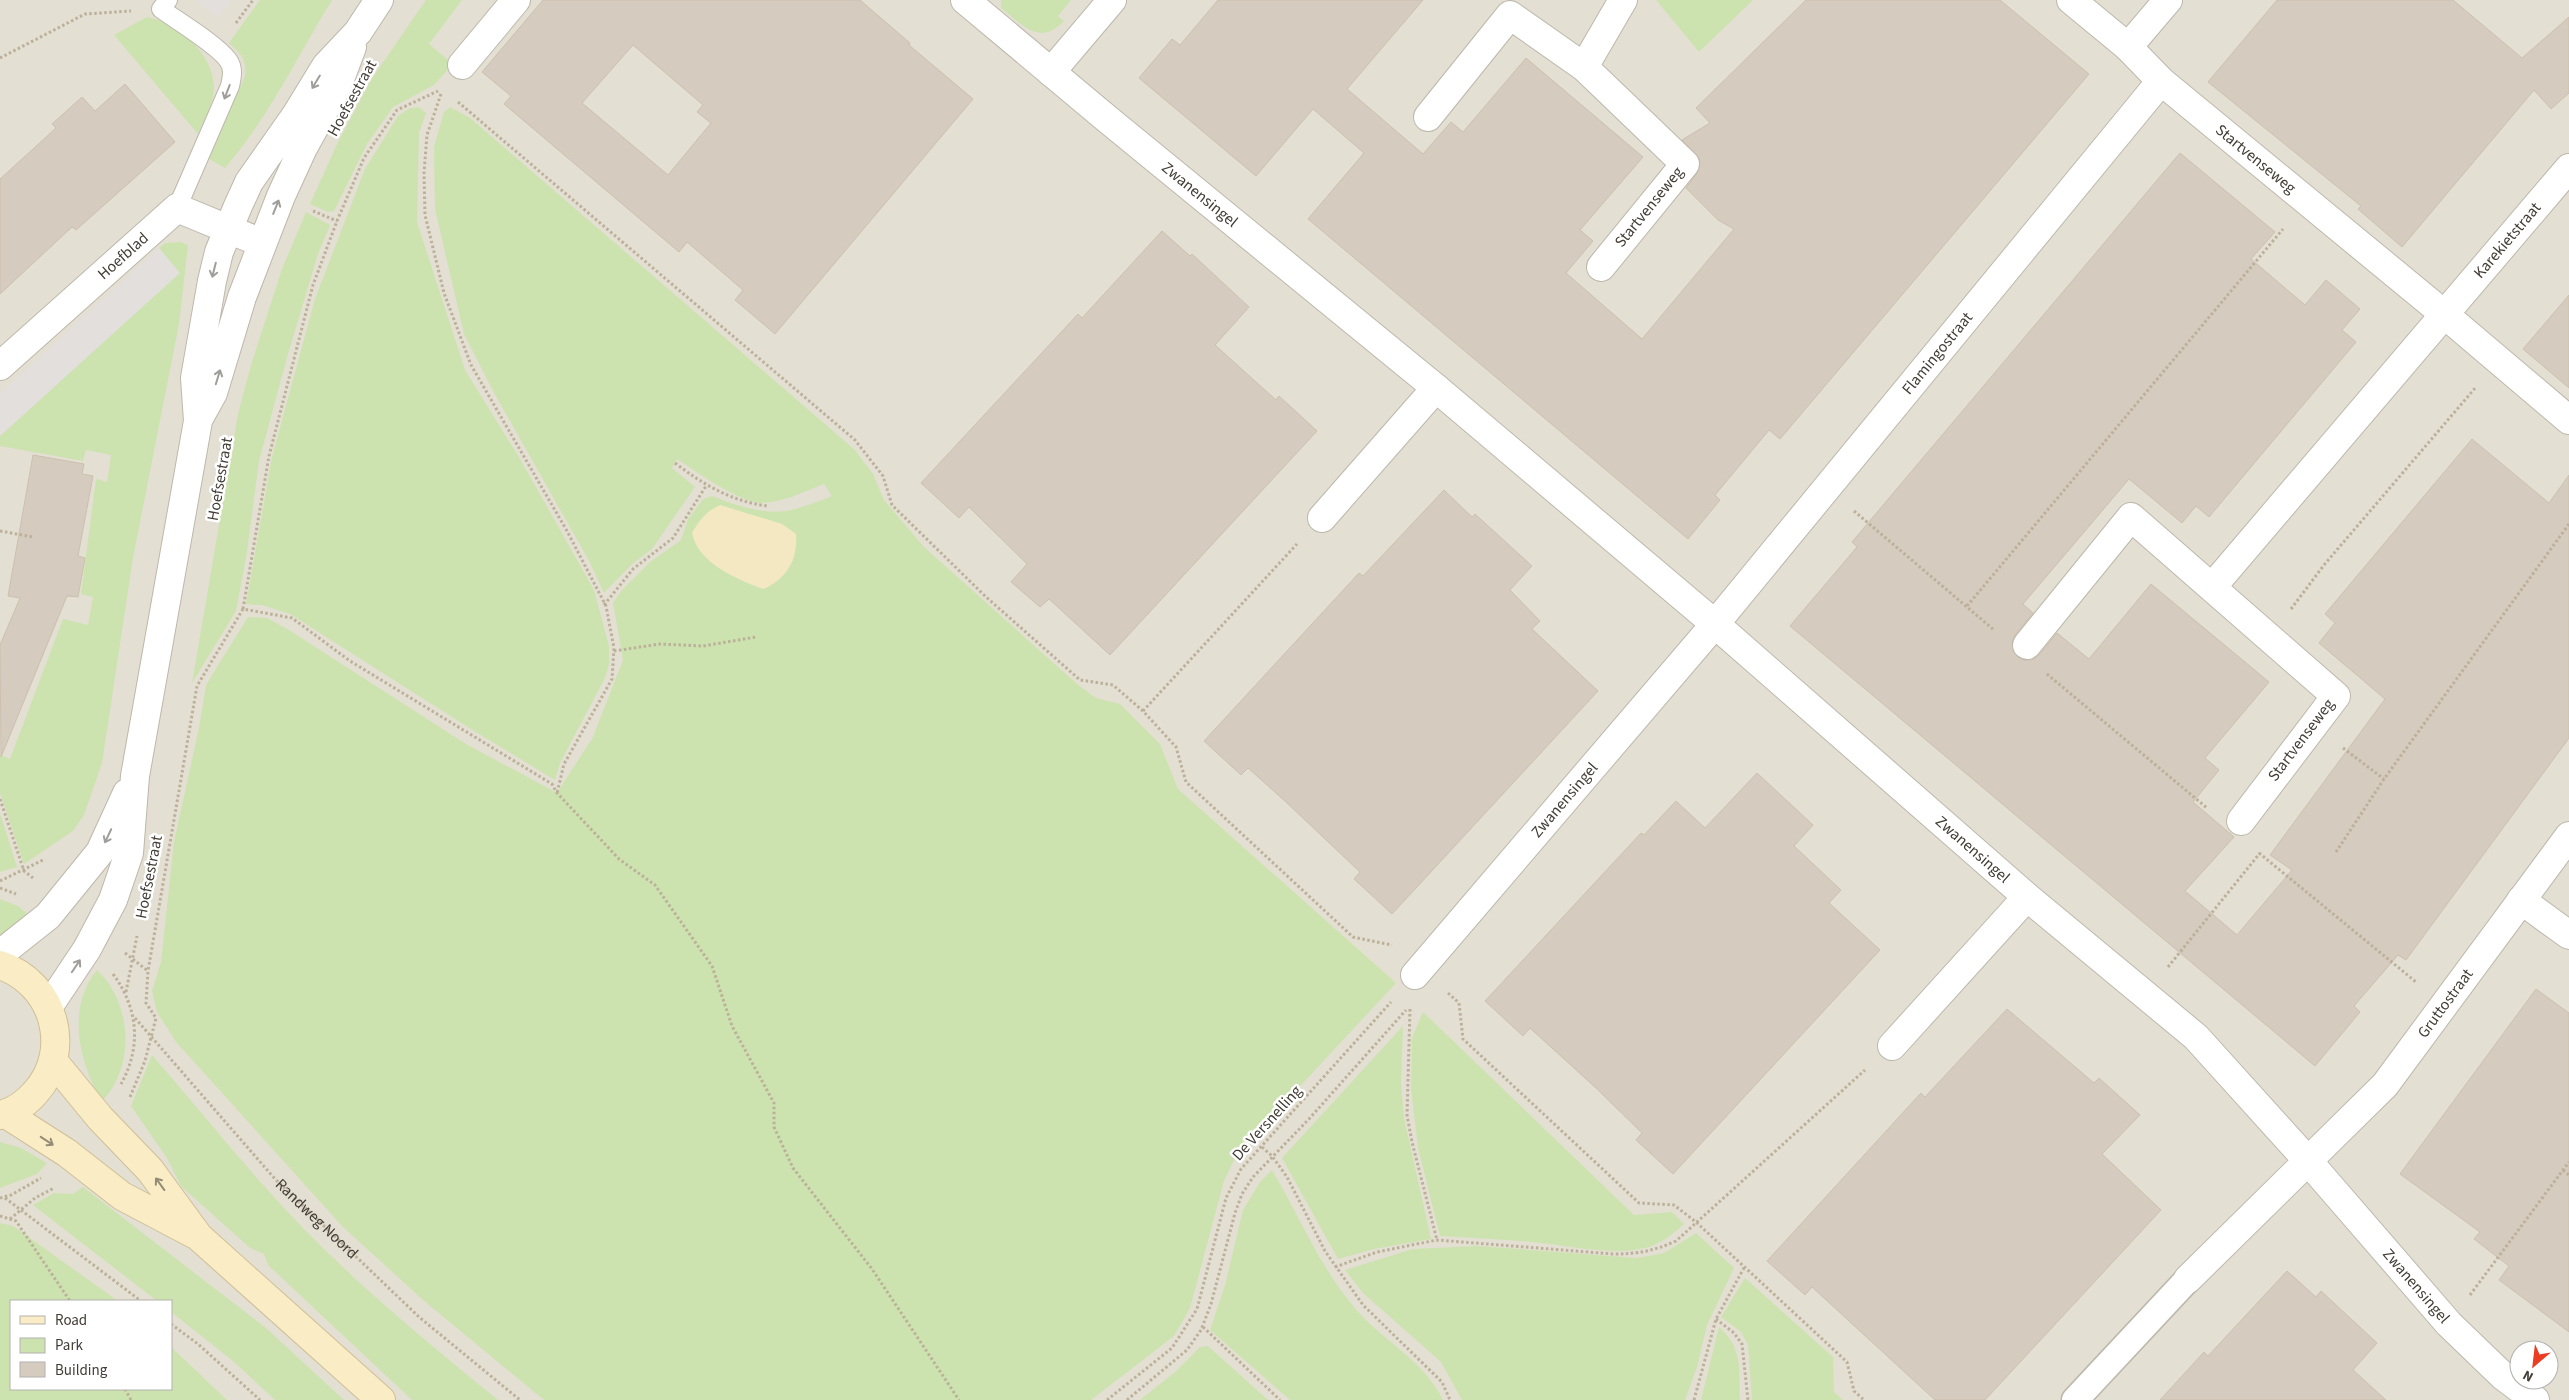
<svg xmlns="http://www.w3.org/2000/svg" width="2569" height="1400" font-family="'Source Sans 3',sans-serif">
<rect width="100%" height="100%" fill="#f1ede4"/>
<!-- residential -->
<path fill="#e4dfd3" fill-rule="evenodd" d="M0 0H2569V1400H0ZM11 1301H171V1389H11ZM2519 1350H2549V1380H2519Z"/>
<!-- green -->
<path fill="#cce3af" d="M260 0H332C297 57 269 117 225 168L209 159 245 76C247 59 241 54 229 43Z
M426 0H462L429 44 453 64 434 85 393 107 367 144 334 211 328 212 310 204 338 142 371 80Z
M1001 0H1071L1058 16 1064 21C1039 47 1023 25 1001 8Z
M1656 0H1753L1699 52Z
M147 17C178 23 213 53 214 87 214 103 204 120 198 134L114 35Z
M419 107 426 113 419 133 417 222 465 370 520 459 594 590 609 646V664L605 678 560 763 555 780 474 731 290 614 262 605 246 604 272 457 315 299 365 169 398 116 410 108Z
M450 107 470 118 855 450 873 474 884 500 924 547 1077 684 1096 698 1120 704 1160 744 1178 789 1396 983 1237 1154 1224 1181 1190 1308 1174 1336 1091 1400H544L423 1300 343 1227 176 1042 157 1012 152 991 161 962 174 842 199 728 206 685 248 617 267 618 289 630 466 744 557 793 593 737 623 660 613 603 621 591 650 562 681 540 688 519 703 499 712 496C735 505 766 516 791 510 805 507 819 501 832 496L824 484C803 492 784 502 762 503 740 503 695 471 677 459L672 468 695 487 652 549 631 565 604 593 588 559 493 391 464 334 435 209 434 147 444 112Z
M306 212 330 225 318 254 288 354 259 461 247 552 236 611 192 683 238 414 251 365 282 269Z
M180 242 188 245 179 324 133 558 102 763 84 815 73 831 24 864 0 793V755L10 759 63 619 88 625 93 597 81 594 96 479 107 482 111 455 86 450 83 461 0 446V436L179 273 159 248 165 243Z
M0 813 17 867 0 872Z
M0 899 18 906 29 915 0 936Z
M97 970C132 1002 136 1067 102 1101 79 1064 66 1007 97 970Z
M1423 1012 1634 1215 1672 1212 1684 1224C1673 1234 1663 1242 1649 1247 1614 1257 1567 1245 1531 1242 1501 1239 1470 1238 1440 1236L1418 1148 1411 1088 1412 1038Z
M1403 1026 1401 1084 1404 1118 1431 1239 1374 1249 1338 1259 1282 1158Z
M152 1055C208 1119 261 1188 323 1248 378 1302 438 1351 498 1400H412L268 1265 264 1254 250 1248 181 1186 167 1158 131 1106Z
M0 1142 21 1148 47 1163 37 1174 0 1188Z
M1272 1170C1299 1215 1319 1266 1354 1307 1381 1340 1424 1360 1443 1400H1290L1210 1330 1225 1285 1243 1210 1260 1182Z
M83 1187 266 1328 344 1400H275L233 1361 171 1312V1301H157L33 1205 54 1193 73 1194Z
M0 1223 13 1226 118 1301H11V1389H171V1347L227 1400H0Z
M1696 1233 1734 1268 1707 1325 1697 1367 1685 1400H1462L1441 1362 1363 1293 1345 1270 1413 1249 1478 1246 1637 1258 1664 1253Z
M1745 1278 1833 1357 1834 1392 1843 1400H1752L1748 1345 1741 1332 1721 1317Z
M1719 1327C1743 1348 1739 1370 1740 1400H1701Z
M1208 1346 1268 1400H1140L1175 1372 1200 1347Z"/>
<!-- sand -->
<path fill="#f3e8c2" d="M720 505 782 524 796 534C798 559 787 579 763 589 736 579 698 563 692 533 700 519 706 512 720 505Z"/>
<!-- parking -->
<path fill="#e2dfdc" d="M199 0H231L219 17 199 4 197 2Z
M159 248 180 273 0 436V393Z"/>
<!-- building -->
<path fill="#d5cbbe" stroke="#ccc0ae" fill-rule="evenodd" d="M543 0H860L910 43 909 45 973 99 775 334 735 300 743 290 687 242 679 252 504 104 511 96 482 72ZM633 45 703 105 697 112 711 123 668 175 582 103Z
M1218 0H1423L1347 89 1423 154 1451 122 1463 132 1526 58 1643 157 1580 230 1593 241 1566 273 1642 339 1734 229 1718 220 1686 188 1697 173 1700 160 1682 140 1710 123 1696 108 1806 0H2000L2089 74 1780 439 1769 430 1715 495 1720 500 1688 539 1308 219 1364 153 1313 109 1256 176 1139 78 1172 39 1180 45Z
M2277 0H2453L2522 58 2569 17V93L2551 109 2534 90 2402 247 2358 209 2361 206 2208 82Z
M125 84 175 142 76 230 72 227 0 294V179L56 128 52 124 82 97 95 111Z
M2180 153 2275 232 2251 259 2305 305 2326 280 2360 309 2342 330 2356 342 2209 517 2196 506 2182 523 2129 479 2023 604 2033 613 2015 635 2012 643 2013 651 2018 657 2024 660H2032L2039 655 2057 633 2089 659 2151 584 2269 682 2205 758 2219 770 2193 802 2234 837 2185 891 2237 935 2292 870 2270 855 2385 699 2319 643 2335 623 2325 614 2472 439 2549 503 2569 475V738L2406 960 2398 955 2354 1006 2360 1012 2315 1066 1790 626 1857 547 1852 542Z
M1162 231 1190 256 1192 254 1249 307 1215 345 1276 400 1279 396 1317 431 1110 655 1049 599 1040 607 1011 582 1027 564 969 507 959 518 921 483 1078 314 1082 318Z
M2569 295V388L2523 349Z
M33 455 84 464 82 474 93 476 78 556 85 558 78 597 67 596 1 757 0 645 20 598 8 596Z
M1444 490 1472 517 1475 514 1532 566 1510 590 1540 621 1532 629 1598 691 1392 914 1354 879 1360 872 1286 802 1248 768 1241 775 1204 741 1359 573 1363 576Z
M1757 773 1813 825 1794 846 1841 890 1829 903 1880 950 1673 1174 1636 1140 1642 1133 1596 1088 1530 1028 1523 1036 1485 1001 1641 833 1644 835 1676 801 1705 828Z
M2536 989 2569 1013V1332L2499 1280 2509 1266 2474 1239 2480 1232 2400 1174Z
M2007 1009 2094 1083 2099 1078 2140 1115 2102 1154 2161 1210 1985 1400H1935L1812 1287 1805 1295 1767 1261 1921 1093 1925 1097Z
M2287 1271 2316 1297 2321 1291 2377 1343 2353 1370 2386 1400H2160L2204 1352 2208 1356Z"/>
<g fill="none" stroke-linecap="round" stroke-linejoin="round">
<defs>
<path id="service" d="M168 0 161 9C179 22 216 44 228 60 234 68 232 77 230 86L177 208"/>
<path id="pedestrian" d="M2075 1400 2188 1279"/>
<g id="minor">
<path id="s2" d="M965 0 1106 118 1436 388 1715 624 2027 897 2196 1037 2308 1161 2449 1324 2503 1376 2535 1400"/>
<path id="s3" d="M2071 0 2128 47 2161 81 2444 314 2569 420"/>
<path d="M2128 47 2168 0"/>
<path d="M462 65 516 0"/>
<path d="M1584 67 1623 0"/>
<path d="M1051 72 1112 0"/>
<path d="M1428 117 1510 15 1584 67 1685 164 1601 267"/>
<path id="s4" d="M0 366 177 208 262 243"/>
<path d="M1322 518 1436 388"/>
<path id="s5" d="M2213 586 2569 168"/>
<path d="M2027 645 2131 517 2336 696 2241 821"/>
<path d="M2521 900 2569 935"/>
<path id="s6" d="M1415 975 1715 624 2161 81"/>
<path d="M1892 1046 2027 897"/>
<path id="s7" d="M2188 1279 2385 1085 2569 836"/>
</g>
<path id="tertiary" d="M198 420 213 393 242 297 281 196 303 148 337 87 352 47
M0 954 48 916 100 852 127 793
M49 1006 87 949 113 900 129 853 135 776 198 421 195 378 212 281 219 252 238 206 249 182 296 115 326 66 358 32 379 0"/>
<path id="secondary" d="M0 965C54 983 74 1050 35 1093 26 1103 14 1112 0 1115
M54 1062 100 1118 150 1170 199 1237 381 1400
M6 1114 67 1153 122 1196 194 1234"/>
</defs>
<!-- service casing -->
<use href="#service" stroke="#beb7ab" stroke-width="20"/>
<!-- pedestrian casing -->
<use href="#pedestrian" stroke="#beb7ab" stroke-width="29"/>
<!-- minor casing -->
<use href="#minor" stroke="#beb7ab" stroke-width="30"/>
<!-- tertiary casing -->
<use href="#tertiary" stroke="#beb7ab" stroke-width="30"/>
<!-- secondary casing -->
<use href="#secondary" stroke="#cebf97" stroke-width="30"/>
<!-- path -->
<g stroke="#bcb09a" stroke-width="3" stroke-dasharray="2.5 2.5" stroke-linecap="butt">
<path d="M236 23 253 0"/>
<path d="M0 58 85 14 131 11"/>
<path d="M441 94 427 135 424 173 425 215 444 293 471 365 567 531 606 606 614 648 612 679 564 764 557 793"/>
<path d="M458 102 855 440 883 476 892 505 985 596 1080 680 1113 685 1143 711 1176 747 1186 782 1353 937 1392 945"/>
<path d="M313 211 337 221"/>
<path d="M675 463C704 485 731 501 767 506"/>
<path d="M1854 511 1994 630"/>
<path d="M0 531 33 537"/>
<path d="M604 605 633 569 673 538 706 486"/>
<path d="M1967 606 2283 229"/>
<path d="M243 609 269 456 313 285 337 221 364 158 397 110 438 91"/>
<path d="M2291 609 2324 565 2476 387"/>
<path d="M614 651 660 644 703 646 756 637"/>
<path d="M2047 674 2207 808"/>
<path d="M1143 711 1297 544"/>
<path d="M2343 748 2384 779"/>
<path d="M0 799 24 871 33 878"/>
<path d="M2336 852 2384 779 2569 524"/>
<path d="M2259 853 2416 982"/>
<path d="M0 881 45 859"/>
<path d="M0 888 16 894"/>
<path d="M125 953 148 971"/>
<path d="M2168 967 2260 853"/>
<path d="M113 974C138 1008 142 1046 121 1084"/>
<path d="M126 992 137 936"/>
<path d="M1448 993 1459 1003 1463 1039 1639 1203 1674 1205 1696 1222 1847 1362 1854 1391 1864 1400"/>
<path d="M1410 1009 1407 1115 1412 1142 1437 1240"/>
<path id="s1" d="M135 1018 275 1179 419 1317 520 1400"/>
<path d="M130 1097 145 1061 156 1018 146 1003 148 971 197 686 243 609 292 618 350 661 552 784 557 793 619 859 655 885 712 966 732 1026 774 1103V1127L793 1168 872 1269 959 1400"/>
<path d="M1262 1147 1272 1156 1287 1177 1325 1251 1363 1305 1442 1382 1450 1400"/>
<path d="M2563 1170 2569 1175"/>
<path d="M0 1198 11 1195 41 1178"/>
<path d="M5 1198 141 1301"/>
<path d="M0 1216 16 1221 70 1301"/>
<path d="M10 1219 35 1198 54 1188"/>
<path d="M1335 1267 1377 1252 1437 1240 1613 1254C1637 1254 1654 1251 1676 1241L1865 1070"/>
<path d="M2470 1295 2569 1162"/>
<path d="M1716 1319 1734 1333 1742 1344 1748 1400"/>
<path d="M171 1324 198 1344 260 1400"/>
<path d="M1203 1327 1280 1400"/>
<path d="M125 1389 131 1400"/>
<path d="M1107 1400 1172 1348 1197 1309 1226 1198 1241 1169 1391 1002"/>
<path d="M1127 1400 1187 1350 1201 1330 1211 1304 1235 1213 1242 1194 1253 1177 1309 1119 1406 1010"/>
<path d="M1694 1400 1716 1319 1745 1266"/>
</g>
<!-- service -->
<use href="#service" stroke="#fff" stroke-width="18"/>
<!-- pedestrian -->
<use href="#pedestrian" stroke="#fff" stroke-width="26"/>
<!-- minor -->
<use href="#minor" stroke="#fff" stroke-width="28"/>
<!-- tertiary -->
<use href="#tertiary" stroke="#fff" stroke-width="28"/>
<!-- secondary -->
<use href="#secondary" stroke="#faedc5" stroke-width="28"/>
</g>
<!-- one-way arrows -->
<defs><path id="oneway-shaft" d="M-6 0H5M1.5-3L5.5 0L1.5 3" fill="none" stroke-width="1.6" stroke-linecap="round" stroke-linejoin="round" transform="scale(1.25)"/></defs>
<g stroke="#a09e9a">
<use href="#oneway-shaft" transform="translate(316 82) rotate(121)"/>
<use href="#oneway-shaft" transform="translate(227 92) rotate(111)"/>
<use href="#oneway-shaft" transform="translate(276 207) rotate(-68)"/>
<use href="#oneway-shaft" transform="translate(214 270) rotate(104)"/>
<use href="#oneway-shaft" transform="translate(218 377) rotate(-73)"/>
<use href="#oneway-shaft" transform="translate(108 836) rotate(115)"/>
<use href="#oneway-shaft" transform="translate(76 966) rotate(-56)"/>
</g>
<g stroke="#958c76">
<use href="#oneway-shaft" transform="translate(47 1141) rotate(33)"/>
<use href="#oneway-shaft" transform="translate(160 1184) rotate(-126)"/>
</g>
<g text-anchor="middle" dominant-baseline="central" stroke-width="5" stroke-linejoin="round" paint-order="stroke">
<!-- street labels -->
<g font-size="16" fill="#423d35" stroke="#fff">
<text transform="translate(352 98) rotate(-61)">Hoefsestraat</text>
<text stroke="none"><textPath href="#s3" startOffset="244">Startvenseweg</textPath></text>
<text stroke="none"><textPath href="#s2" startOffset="305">Zwanensingel</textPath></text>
<text transform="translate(1649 207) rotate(-51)">Startvenseweg</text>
<text stroke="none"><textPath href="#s5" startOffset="454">Karekietstraat</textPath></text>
<text stroke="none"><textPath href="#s4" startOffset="165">Hoefblad</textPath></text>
<text stroke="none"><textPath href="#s6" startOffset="812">Flamingostraat</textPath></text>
<text transform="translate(220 479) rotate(-80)">Hoefsestraat</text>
<text transform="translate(2301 740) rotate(-53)">Startvenseweg</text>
<text stroke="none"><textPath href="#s6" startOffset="230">Zwanensingel</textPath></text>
<text stroke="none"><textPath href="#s2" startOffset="1318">Zwanensingel</textPath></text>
<text transform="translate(149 877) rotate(-79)">Hoefsestraat</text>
<text stroke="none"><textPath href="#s7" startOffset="378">Gruttostraat</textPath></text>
<text transform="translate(1267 1123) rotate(-48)">De Versnelling</text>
<text stroke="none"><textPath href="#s1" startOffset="271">Randweg Noord</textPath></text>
<text stroke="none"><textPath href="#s2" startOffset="1942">Zwanensingel</textPath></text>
</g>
</g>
<!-- legend -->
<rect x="10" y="1300" width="162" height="90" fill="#ffffff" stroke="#b3b1ae"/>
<rect x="20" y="1316" width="25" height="8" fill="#faedc5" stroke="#b3b1ae"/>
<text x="55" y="1325" font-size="15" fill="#423d35">Road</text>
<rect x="20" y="1338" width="25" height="15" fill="#cce3af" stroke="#b3b1ae"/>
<text x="55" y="1350" font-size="15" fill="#423d35">Park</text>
<rect x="20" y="1362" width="25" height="15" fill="#d5cbbe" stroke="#b3b1ae"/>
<text x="55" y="1375" font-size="15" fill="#423d35">Building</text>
<!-- north arrow -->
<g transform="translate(2534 1365) rotate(208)"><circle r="24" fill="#ffffff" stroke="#b3b1ae"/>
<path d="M0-4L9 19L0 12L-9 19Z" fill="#eb3d21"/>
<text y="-8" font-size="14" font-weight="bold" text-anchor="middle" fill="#423d35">N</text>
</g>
</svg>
